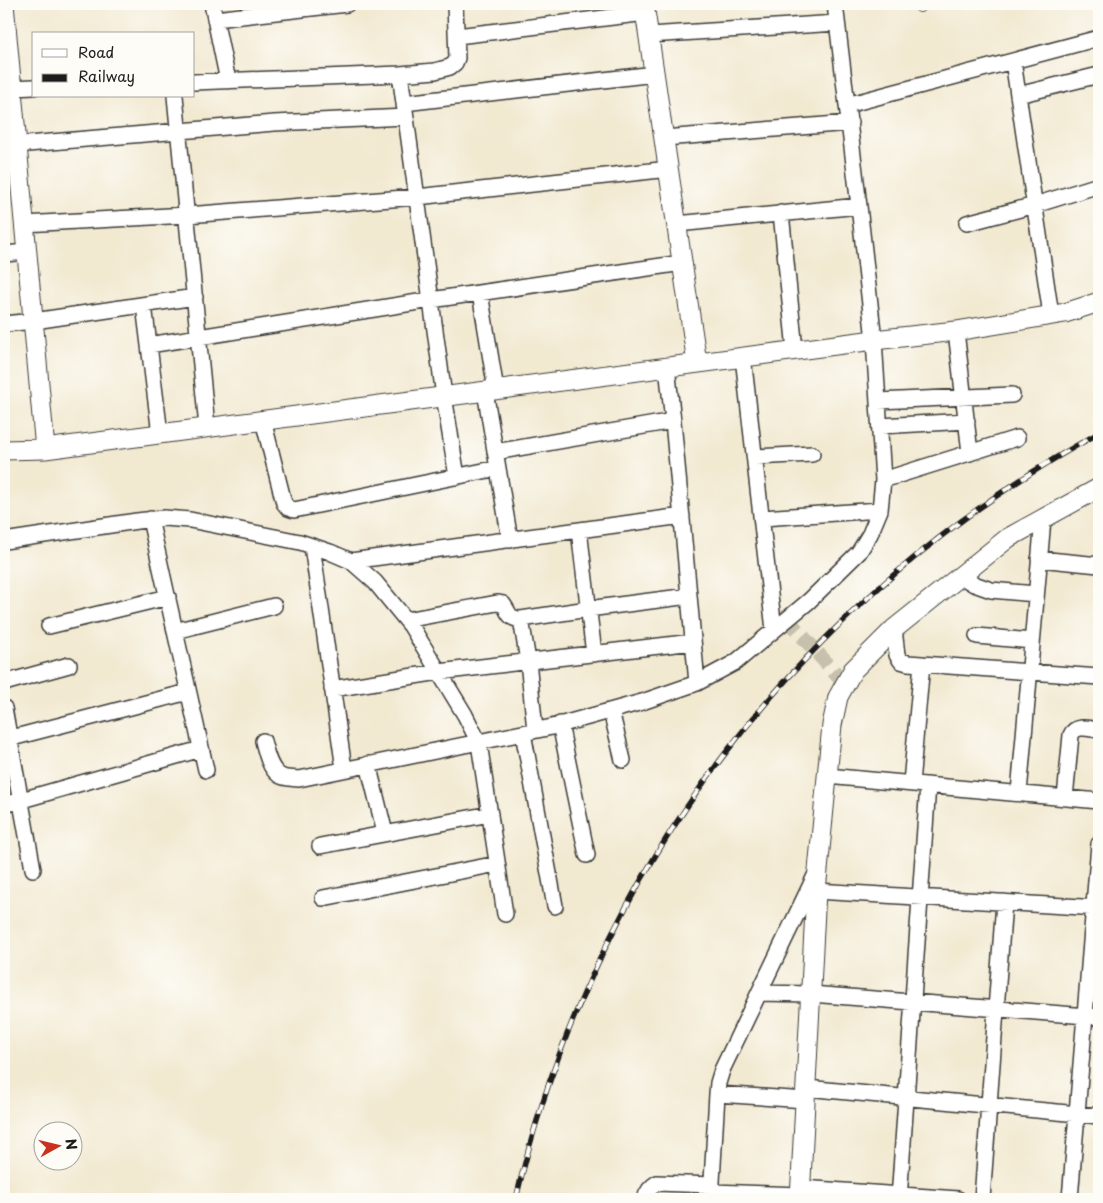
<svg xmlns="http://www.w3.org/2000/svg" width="1103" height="1203" font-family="'Playpen Sans',sans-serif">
<rect width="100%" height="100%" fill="#fdfcf7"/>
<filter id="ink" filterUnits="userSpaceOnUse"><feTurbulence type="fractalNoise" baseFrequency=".02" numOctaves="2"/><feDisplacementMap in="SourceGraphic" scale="10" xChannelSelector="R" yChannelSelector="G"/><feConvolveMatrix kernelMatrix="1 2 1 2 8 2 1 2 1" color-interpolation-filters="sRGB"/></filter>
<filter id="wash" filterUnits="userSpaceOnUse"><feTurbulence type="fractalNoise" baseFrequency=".0096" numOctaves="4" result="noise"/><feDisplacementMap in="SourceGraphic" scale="20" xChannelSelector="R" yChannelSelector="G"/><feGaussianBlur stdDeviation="1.12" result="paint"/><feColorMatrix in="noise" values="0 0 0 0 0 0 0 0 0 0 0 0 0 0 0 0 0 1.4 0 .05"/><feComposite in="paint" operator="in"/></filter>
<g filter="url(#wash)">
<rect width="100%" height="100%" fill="#f2e9d1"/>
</g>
<g filter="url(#ink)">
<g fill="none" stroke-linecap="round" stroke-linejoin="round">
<!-- minor-tunnel -->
<path stroke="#c7c0ad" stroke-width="15" stroke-dasharray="15 8" stroke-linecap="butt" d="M787 619 845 684"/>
<defs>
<path id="service" d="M919 4 920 8"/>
<path id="minor" d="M212 4 228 81
M215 19 347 4
M649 35 837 23
M457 36 646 13
M1013 61 1051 315
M400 74 444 396 457 477
M194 82 400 74 435 71 450 67 455 63 457 58 455 4
M12 88 34 87
M1018 95 1099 75
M175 96 207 427
M404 103 655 74
M847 105 1099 38
M664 138 850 123
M4 146 274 123 406 117
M781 213 795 350
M967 223 1035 205 1099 185
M24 224 187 215 417 197 669 169
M677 224 859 206
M4 254 27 252
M480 293 496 390
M144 305 160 434
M4 324 34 321 195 297
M956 331 970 453
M149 345 431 300 682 263
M743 357 774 630
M667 367 673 421 697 683
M485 391 510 540
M878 401 1012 395
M263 420 284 503 288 508 294 510 498 468
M880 426 967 421
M495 452 673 421
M755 457 812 454
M883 480 1017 438
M762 518 880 510
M150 519 206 770
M579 530 594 654
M4 541 137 521 164 518 190 520 300 542 330 552 351 561 375 582 411 626 465 715 479 743 505 914
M312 546 344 769
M1039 559 1099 565
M351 561 682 516
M961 576 974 584 991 590 1036 594
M521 619 528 661 535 730
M406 620 497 603 503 604C510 613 508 619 521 619L588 609 689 596
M49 626 168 597
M894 629 897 655 901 661 908 663 1099 677
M175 631 274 606
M977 636 1032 641
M4 683 69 665
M332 689 439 672 693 642
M4 708 33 869
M611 711 623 760
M560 724 587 855
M523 733 555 906
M4 740 188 692
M263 741C266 752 269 768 279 775 284 779 293 778 299 779L552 727 642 702 697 683 736 662 809 601 859 552 870 534 880 510 883 480 874 340 859 206 835 4
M368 764 385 833
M827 776 1099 801
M911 783 922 664
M1019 793 1043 519
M1065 798 1071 735C1076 724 1089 729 1099 730
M4 805 201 749
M320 846 490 814
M816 891 1099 908
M323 898 497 864
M759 993 811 994 1099 1017
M806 1088 1099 1116
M717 1094 806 1100
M801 1188 958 1199
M712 1192 801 1195
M645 1199C647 1191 650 1187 657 1183L712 1185
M711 1199 717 1094 718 1083 722 1070 815 876
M899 1199 928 785
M982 1199 1004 902
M1070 1199 1099 844"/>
<path id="tertiary" d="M4 4 45 449
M644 4 697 363
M4 450 45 449 874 340 956 331 1065 313 1099 302
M800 1199 816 891 832 725 838 697 853 670 894 629 1008 538 1099 488"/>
</defs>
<!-- service casing -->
<use href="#service" stroke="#3c3b37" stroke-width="10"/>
<!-- minor casing -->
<use href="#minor" stroke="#3c3b37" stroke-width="18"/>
<!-- tertiary casing -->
<use href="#tertiary" stroke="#3c3b37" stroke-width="21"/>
<!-- service -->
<use href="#service" stroke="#fff" stroke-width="8"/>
<!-- minor -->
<use href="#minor" stroke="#fff" stroke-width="15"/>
<!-- tertiary -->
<use href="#tertiary" stroke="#fff" stroke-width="19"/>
<defs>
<path id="rail" d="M516 1199C592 871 803 595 1099 433"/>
</defs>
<!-- rail casing -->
<use href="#rail" stroke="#1c1c1c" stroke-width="5.5"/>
<!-- rail -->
<use href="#rail" stroke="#fdfcf7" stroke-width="4" stroke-dasharray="11" stroke-linecap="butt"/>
</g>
</g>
<!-- margin -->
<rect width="1103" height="1203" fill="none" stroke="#fdfcf7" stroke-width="20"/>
<!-- legend -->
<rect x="32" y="32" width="162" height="65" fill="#fdfcf7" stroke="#a3a29f"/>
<rect x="42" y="49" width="25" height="8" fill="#ffffff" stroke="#a3a29f"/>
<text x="78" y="58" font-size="15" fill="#1c1c1c">Road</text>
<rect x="42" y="74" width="25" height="8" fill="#1c1c1c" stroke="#a3a29f"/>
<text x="78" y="82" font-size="15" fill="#1c1c1c">Railway</text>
<!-- north arrow -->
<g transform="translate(58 1146) rotate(82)"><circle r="24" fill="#fdfcf7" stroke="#a3a29f"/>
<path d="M0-4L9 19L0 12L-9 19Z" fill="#c8321e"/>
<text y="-8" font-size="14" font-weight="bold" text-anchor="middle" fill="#1c1c1c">N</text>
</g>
</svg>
